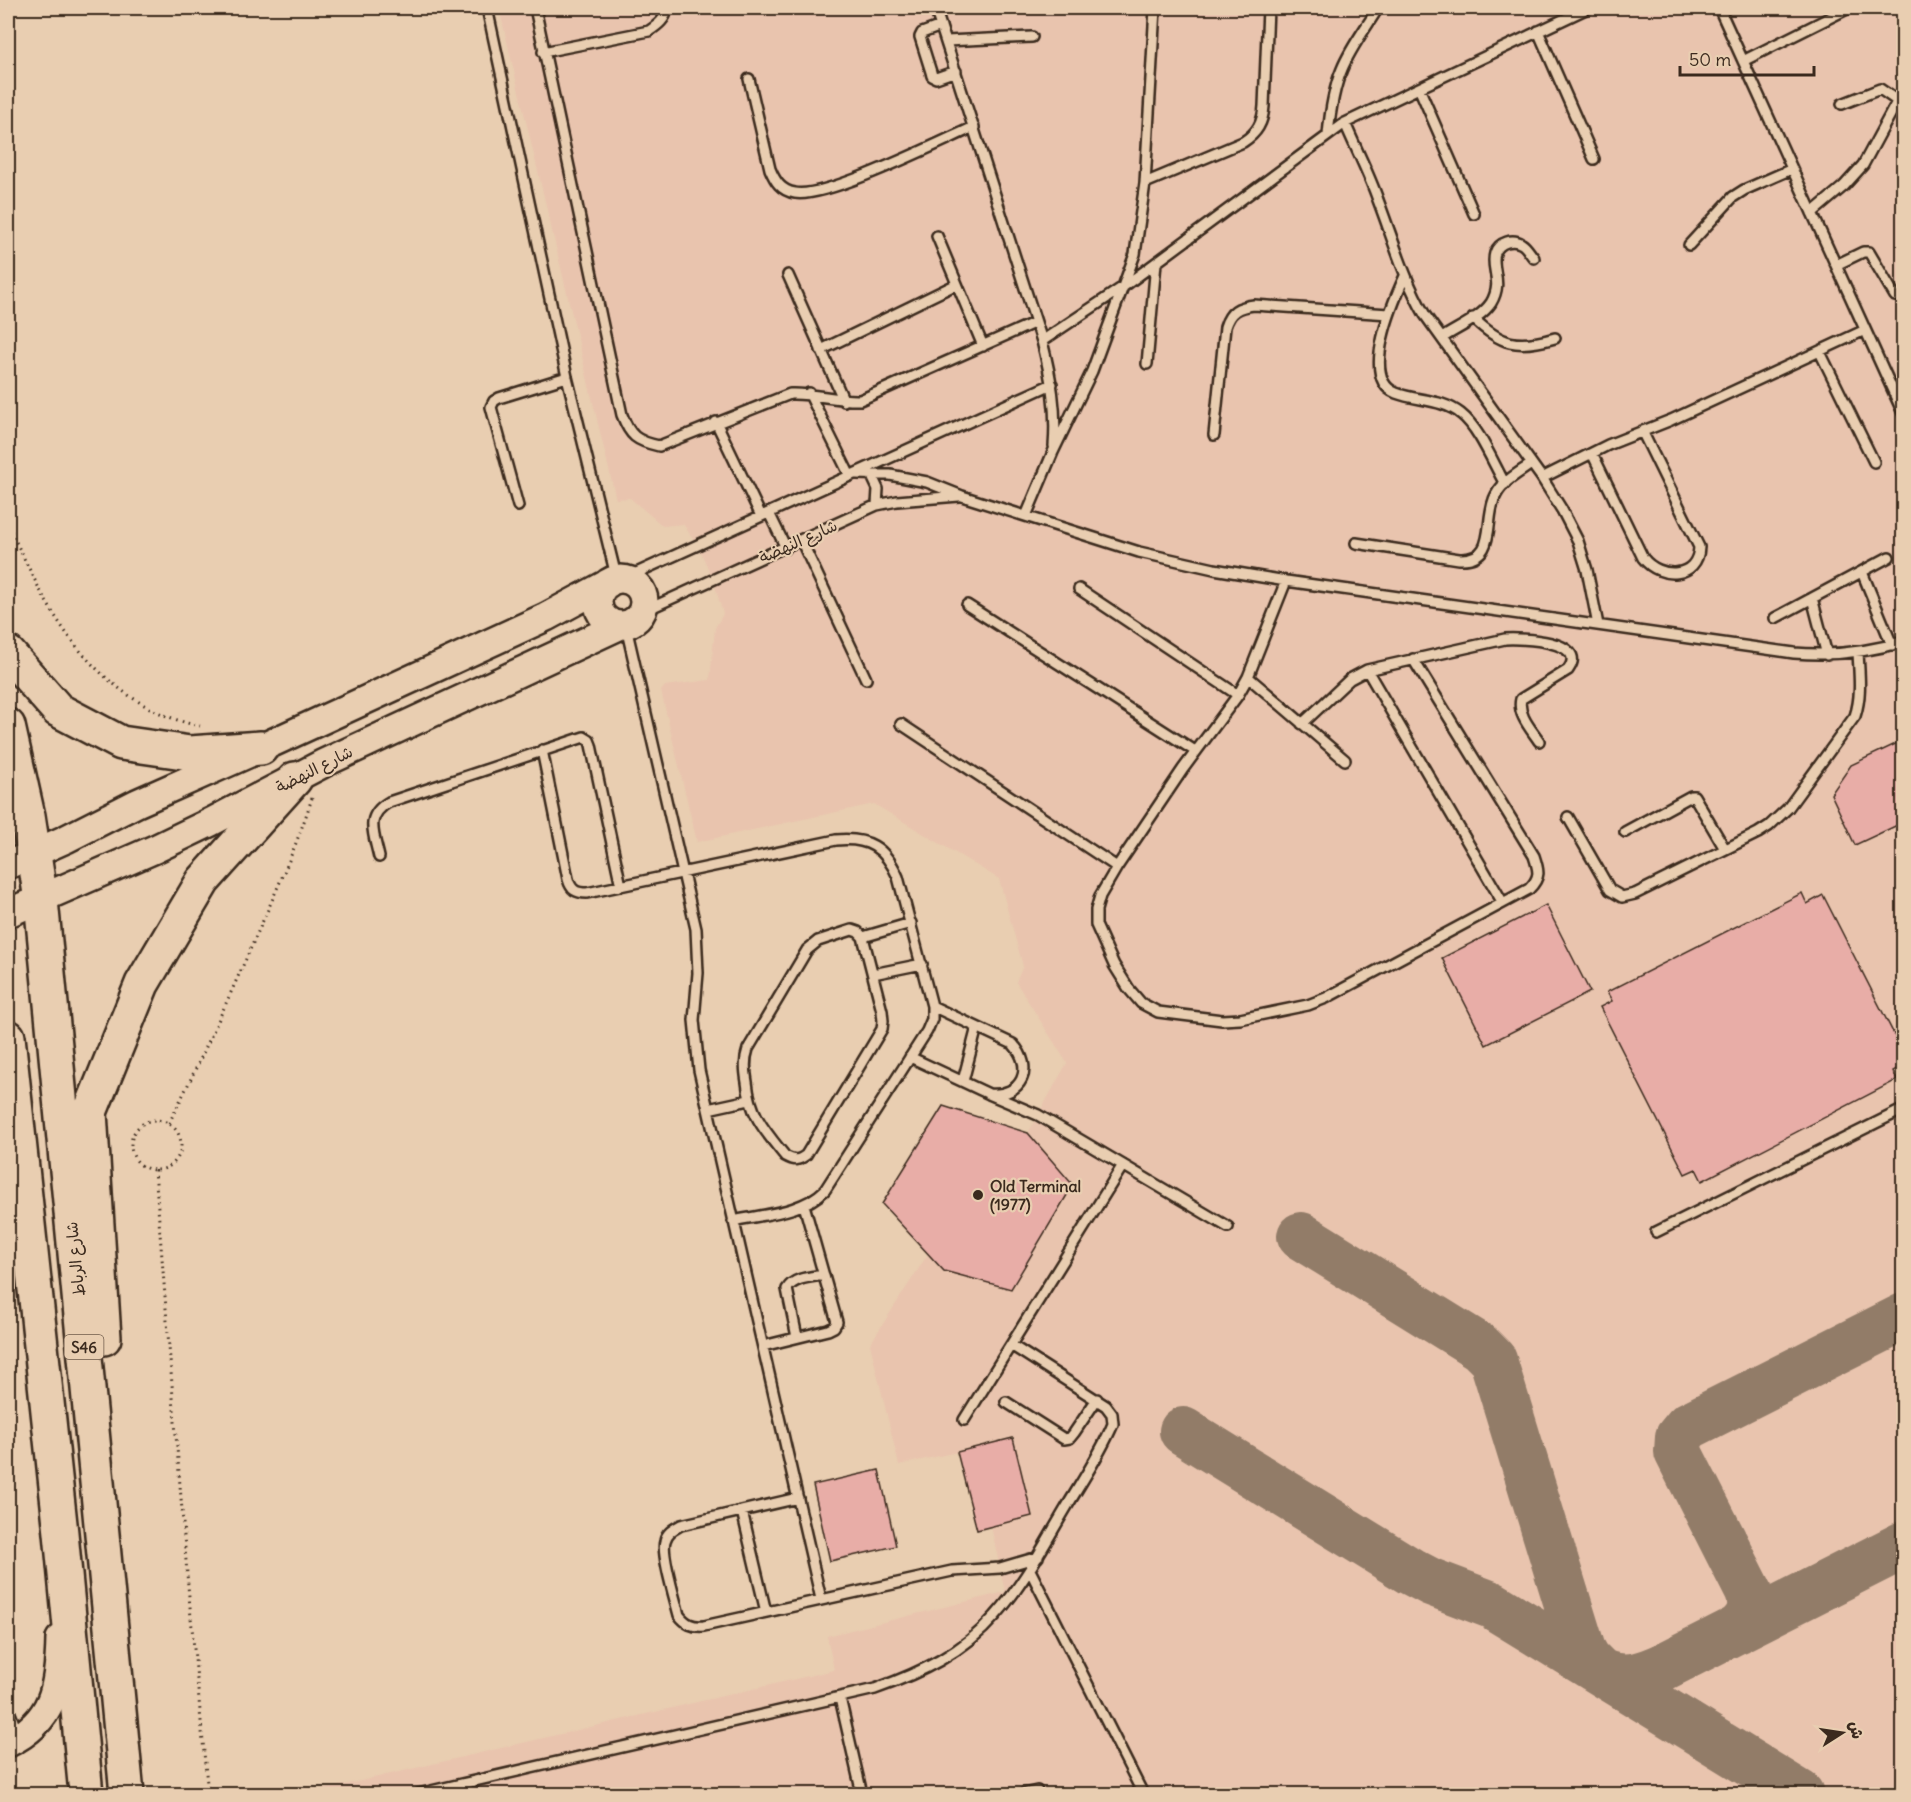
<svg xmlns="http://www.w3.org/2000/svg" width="1911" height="1802" font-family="Delius,'Playpen Sans Arabic',sans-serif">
<rect width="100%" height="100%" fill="#e9ceb1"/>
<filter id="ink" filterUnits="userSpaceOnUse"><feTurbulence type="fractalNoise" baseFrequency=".0167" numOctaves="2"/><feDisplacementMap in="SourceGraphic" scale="12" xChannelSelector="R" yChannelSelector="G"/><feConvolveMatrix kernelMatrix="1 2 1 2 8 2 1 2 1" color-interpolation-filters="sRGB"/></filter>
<g filter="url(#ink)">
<!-- built -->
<path fill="#e9c4ae" d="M499 8H1903V1794H305L834 1670 827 1636 1005 1592 991 1526 977 1530 957 1452 899 1465 870 1344 928 1254 944 1271 1011 1289 1073 1185 1028 1133 1067 1063 1016 982 1023 966 999 879 874 804 697 842 661 691 665 686 710 680 715 628 723 614 713 579 697 544 683 524 663 526 630 498 616 499Z"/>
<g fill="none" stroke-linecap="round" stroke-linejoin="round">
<!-- taxiway -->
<path stroke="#927c68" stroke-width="48" d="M1301 1236 1480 1347 1493 1360 1582 1650 1587 1659 1597 1669
M1183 1431 1410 1571 1431 1582 1492 1605 1800 1794
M1737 1630C1750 1618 1754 1609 1749 1592L1678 1452 1679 1437 1688 1426 1904 1317
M1605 1674C1627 1682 1645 1675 1665 1666L1904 1545"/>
</g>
<!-- building -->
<path fill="#e8ada7" stroke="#3b2a1e" stroke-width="1.5" d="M1904 740V822L1855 845 1831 794 1851 765Z
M1802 893 1807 904 1823 895 1904 1054V1065L1893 1071 1897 1080 1702 1181 1696 1169 1685 1174 1600 1007 1612 1001 1607 992Z
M1546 905 1590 992 1486 1045 1442 958Z
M943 1106 1028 1133 1073 1185 1011 1289 944 1271 882 1204Z
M1013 1438 1032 1516 977 1530 957 1452Z
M879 1470 896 1546 830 1561 813 1485Z"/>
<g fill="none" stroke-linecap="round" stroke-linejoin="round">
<defs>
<path id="lane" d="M487 8 567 377 617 580
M535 8 622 415C630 436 636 441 659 446L790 394C815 393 836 401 860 400L1036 322
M935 8 1042 341C1051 377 1057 409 1054 446
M1719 8 1904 415
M941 26 922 33 920 37 931 72 932 76 936 78 956 71
M1538 31 1594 159
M946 41 1032 37
M543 52 649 31C658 25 666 19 667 8
M1743 61 1849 8
M749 79 770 169C775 181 781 191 795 193 826 199 940 142 974 127
M1419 88 1474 214
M1842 104 1880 89 1896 100
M1345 123C1356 149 1369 174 1378 200 1393 239 1404 279 1425 315L1542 478 1562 510 1578 541 1587 570 1598 625
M1328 135C1330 113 1333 90 1342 69 1351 47 1366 28 1378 8
M1145 183 1243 142C1257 133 1263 123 1264 106L1268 8
M1812 213 1844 186 1863 165 1904 89
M937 236 983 346
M1689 245 1733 197 1744 190 1792 169
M1836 265 1863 252H1869L1895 296 1904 297
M788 275 844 401
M1405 276C1394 300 1359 379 1396 393 1417 401 1443 399 1461 414 1479 428 1493 463 1505 484
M1473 318C1501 345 1517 349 1555 338
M1442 338C1457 328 1481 318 1491 303 1504 281 1490 269 1495 253 1499 242 1513 238 1522 244 1527 247 1530 254 1534 258
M1042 341 1123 287 1345 123 1588 8
M821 350 957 284
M1820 352 1874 462
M1147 364 1156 263
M809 393 850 476
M716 422 761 516
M1214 435 1225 327C1230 311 1238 307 1254 305L1389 314
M1592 453 1643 558C1660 580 1698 579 1699 547L1642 431
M856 474 890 475 927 482 962 496 1139 552 1214 569 1286 581 1794 653C1832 656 1867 653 1904 641
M871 474 878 489 877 505
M1542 478 1608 445 1671 420 1865 330
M518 506 491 407 494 401 499 398 567 377
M769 513 786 548
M1026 516 1053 452 1092 371 1135 254 1145 183 1155 8
M801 540 866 679
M1356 543 1459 559C1499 561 1483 518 1496 495 1503 481 1519 473 1531 464
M1862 572 1892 645
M623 579 1052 384
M1286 581 1248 677 1238 695 1183 769 1117 867 1100 896 1096 910V925L1114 965 1129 989 1141 1003 1158 1012 1222 1020 1240 1019 1308 1005 1326 998 1529 889C1541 877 1539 871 1534 856L1413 659
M1079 589 1238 695
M1812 598 1827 655
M967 605 1195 751
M642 612 877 505 897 501 959 496
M1775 618 1889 557
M626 627 696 929 698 973 694 1020 699 1070 821 1599
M1367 670 1503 903
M1248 677 1345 760
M901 724 1117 867
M1302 724 1350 679 1367 670 1505 639C1520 638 1590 640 1568 670L1521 699C1517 714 1531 729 1539 741
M542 750 568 879C571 890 576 893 587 893L836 840C868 837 885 847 898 877L932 1006V1019L927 1031 825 1190C802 1213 764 1214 733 1221
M1568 817 1610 890 1622 897 1635 894 1758 833 1769 826 1788 808 1855 716C1862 695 1859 674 1858 652
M1625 832 1691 796H1694L1725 849
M379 857C374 834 364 816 389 802L584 737 589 740 591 745 621 886
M852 930 858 932 863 937 882 1011 883 1021 882 1029 806 1155C798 1161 794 1161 785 1156 765 1131 750 1115 747 1082 745 1070 744 1060 748 1049L807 950 818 941Z
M863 937 911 923
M873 974 922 964
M910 1057 989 1094C1022 1097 1035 1068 1013 1044L932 1006
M963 1081 977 1027
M989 1094 1038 1115 1228 1227
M708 1109 749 1100
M1656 1232 1904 1109
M797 1337 787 1289C794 1277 812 1277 824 1275
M763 1346 828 1330 834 1327 837 1322 804 1205
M1006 1402 1064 1439 1070 1438 1074 1433 1097 1399
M964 1420 1123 1165
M798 1498 681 1525C674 1529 667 1532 665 1541 661 1554 675 1599 679 1615 686 1624 692 1627 704 1626L952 1571 1000 1568 1038 1557
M742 1511 766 1612
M1030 1570 1143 1794
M840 1698 862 1794
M8 1708 18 1734
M418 1794 875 1689C920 1673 963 1653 995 1616 1024 1584 1044 1545 1066 1508 1082 1481 1101 1453 1113 1424L1112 1414 1106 1406 1011 1345
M1023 1794 1037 1791"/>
<path id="secondary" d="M598 602a23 23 0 1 1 46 0a23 23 0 1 1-46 0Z
M8 865 66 839 137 803 261 748 546 617 609 583
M8 913 155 849 211 822 324 763 621 625
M8 1743C54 1721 59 1686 60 1639"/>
<path id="highway" d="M8 653 58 710 121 743 190 753 261 748
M8 726 28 816 41 900 127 1794
M8 1037 61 1533 86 1794
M104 1338 90 1112 142 984 203 881 295 779"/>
</defs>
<!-- lane casing -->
<use href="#lane" stroke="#3b2a1e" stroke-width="14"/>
<!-- secondary casing -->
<use href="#secondary" stroke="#3b2a1e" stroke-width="32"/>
<!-- highway casing -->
<use href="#highway" stroke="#3b2a1e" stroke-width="38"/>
<!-- path -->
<path stroke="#3b2a1e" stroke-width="3" stroke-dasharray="1.5 4.5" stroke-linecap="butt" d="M8 526C24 557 38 590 57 619 89 670 139 714 200 726
M131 1145a25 25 0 1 1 50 0a25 25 0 1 1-50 0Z
M169 1123C199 1064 226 1004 253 943 274 896 296 848 312 798
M155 1170 188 1586 208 1794"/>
<!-- lane -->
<use href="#lane" stroke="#e9ceb1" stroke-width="9"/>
<!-- secondary -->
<use href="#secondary" stroke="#e9ceb1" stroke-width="27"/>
<!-- highway -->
<use href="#highway" stroke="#e9ceb1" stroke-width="33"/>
</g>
</g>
<!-- markers -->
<circle fill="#3b2a1e" stroke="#e9ceb1" stroke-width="2" cx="978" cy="1195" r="6"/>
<g text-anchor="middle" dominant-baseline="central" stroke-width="4.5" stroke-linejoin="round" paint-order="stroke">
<!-- shield labels -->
<rect fill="#e9ceb1" stroke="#6f5b4a" stroke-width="1.5" x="64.5" y="1335" width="39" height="24" rx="4.5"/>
<g font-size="15" font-weight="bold" fill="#3b2a1e">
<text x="84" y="1347">S46</text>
</g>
<!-- street labels -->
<g font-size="16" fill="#3b2a1e" stroke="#e9ceb1">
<text transform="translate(798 541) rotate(-24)">شارع النهضة</text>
<text transform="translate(314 769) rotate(-27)">شارع النهضة</text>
<text transform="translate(75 1259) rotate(-96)">شارع الرباط</text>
</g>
<!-- poi labels -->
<g font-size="16" font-weight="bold" fill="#3b2a1e" stroke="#e9ceb1" text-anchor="start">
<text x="990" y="1186">Old Terminal<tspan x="990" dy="18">(1977)</tspan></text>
</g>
</g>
<!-- margin -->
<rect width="1911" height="1802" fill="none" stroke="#e9ceb1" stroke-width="30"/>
<rect x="15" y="15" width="1881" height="1772" fill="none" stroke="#3b2a1e" stroke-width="2" filter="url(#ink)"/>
<!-- north arrow -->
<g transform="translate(1842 1733) rotate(78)" stroke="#e9ceb1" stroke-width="4.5" paint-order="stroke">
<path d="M0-4.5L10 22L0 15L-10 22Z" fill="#3b2a1e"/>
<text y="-9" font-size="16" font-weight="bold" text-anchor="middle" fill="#3b2a1e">ش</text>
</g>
<!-- scale -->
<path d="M1680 66v9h134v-9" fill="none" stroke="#3b2a1e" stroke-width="3"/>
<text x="1689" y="66" font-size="18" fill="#3b2a1e" stroke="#e9ceb1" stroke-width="4.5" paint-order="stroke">50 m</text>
</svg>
